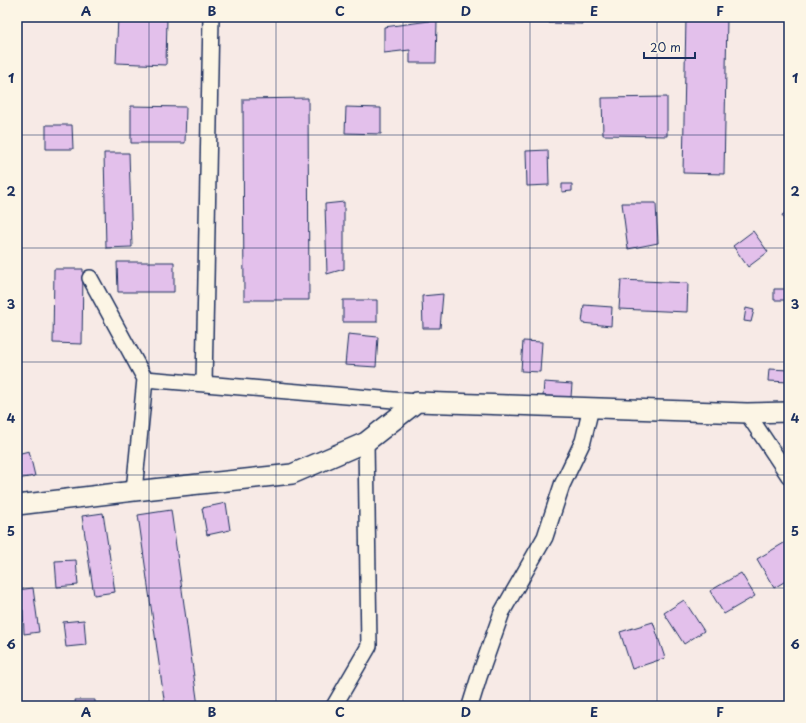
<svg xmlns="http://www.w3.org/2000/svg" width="806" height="723" font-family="'Playpen Sans',sans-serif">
<rect width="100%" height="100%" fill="#f7eae6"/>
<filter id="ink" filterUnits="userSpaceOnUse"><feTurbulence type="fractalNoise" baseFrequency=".025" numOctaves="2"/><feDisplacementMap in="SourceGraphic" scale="8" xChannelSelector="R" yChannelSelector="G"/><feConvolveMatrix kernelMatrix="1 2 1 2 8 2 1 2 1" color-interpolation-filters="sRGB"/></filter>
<g filter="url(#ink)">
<!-- building -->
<path fill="#e3c0eb" stroke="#1b2f5e" d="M118 17H167L166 65 116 63Z
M549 17H581L582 24 549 23Z
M686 17H727L724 174 683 173Z
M437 20 436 63H410V50L384 53V27Z
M667 97V136L603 135 602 98Z
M308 98 309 300H244L243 99Z
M131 106 186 107 185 143H131Z
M346 107 381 108V134L345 133Z
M46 125H72L73 149H46Z
M548 150 549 185 527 186 526 151Z
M104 153H129L132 247 106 248Z
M562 184H572V191L562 192Z
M344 202V269L327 274 325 204Z
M622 203H656L658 243 628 249Z
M789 211V230L782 215Z
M753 231 768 252 748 267 733 246Z
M117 262H174V292H118Z
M54 269H83L82 344 53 343Z
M621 280 688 283 687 312 619 309Z
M774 289H789V300H774Z
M443 294 440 328H423L422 296Z
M343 300H377V322H343Z
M584 305 612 307 611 326 582 323Z
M746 308 754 310 751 322 744 321Z
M348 334 378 337 376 367 345 365Z
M523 341 542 342 540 372 521 371Z
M769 369 789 370V382L768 381Z
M544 382 572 384 571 397 543 396Z
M29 451 35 476 17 479V454Z
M226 503 230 530 207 535 202 508Z
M171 510 198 706H165L138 515Z
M103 513 115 592 94 595 82 516Z
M789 540V579L774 588 757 559Z
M76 560 78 585 57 587 55 561Z
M741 573 755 596 724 614 710 591Z
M33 588 39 632 24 634 23 610 17 612V590Z
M684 600 704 631 684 644 664 613Z
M84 620 86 645 66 647 63 622Z
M653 622 665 658 632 669 620 632Z
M17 645 22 668 17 670Z
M75 700H95V706H76Z"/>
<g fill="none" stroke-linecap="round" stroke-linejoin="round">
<defs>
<path id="minor" d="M90 278 145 379 134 491
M145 379 417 402
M204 384 211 17
M747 413 789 476
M334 706 369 646 366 442
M470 706 479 677 502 612 545 537 562 485 583 441 591 408"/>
<path id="tertiary" d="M17 505 134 491 292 474 366 442 417 402 747 413 789 412"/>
</defs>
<!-- minor casing -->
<use href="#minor" stroke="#1b2f5e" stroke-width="18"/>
<!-- tertiary casing -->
<use href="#tertiary" stroke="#1b2f5e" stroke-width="22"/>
<!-- minor -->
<use href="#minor" stroke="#fcf5e5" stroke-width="15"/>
<!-- tertiary -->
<use href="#tertiary" stroke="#fcf5e5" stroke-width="19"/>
</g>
</g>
<!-- grid -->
<path fill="none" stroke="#1b2f5e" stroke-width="1" stroke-opacity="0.55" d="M149 17V706M276 17V706M403 17V706M530 17V706M657 17V706M17 135H789M17 248H789M17 362H789M17 475H789M17 588H789"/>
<!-- margin -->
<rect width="806" height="723" fill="none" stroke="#fcf5e5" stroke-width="44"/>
<!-- scale -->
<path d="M644 52v6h51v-6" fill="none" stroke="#1b2f5e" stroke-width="2"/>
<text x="650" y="52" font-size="12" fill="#1b2f5e" stroke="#fcf5e5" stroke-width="3" paint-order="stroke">20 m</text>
<rect x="22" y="22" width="762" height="679" fill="none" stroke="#1b2f5e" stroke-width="1.5"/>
<g font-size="13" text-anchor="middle" font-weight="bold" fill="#1b2f5e">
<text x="86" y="16">A</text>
<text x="212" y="16">B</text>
<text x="340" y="16">C</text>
<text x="466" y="16">D</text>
<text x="594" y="16">E</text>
<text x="720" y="16">F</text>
<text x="11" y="83">1</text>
<text x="795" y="83">1</text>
<text x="11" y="196">2</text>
<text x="795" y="196">2</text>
<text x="11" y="309">3</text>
<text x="795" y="309">3</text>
<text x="11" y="423">4</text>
<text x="795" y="423">4</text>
<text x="11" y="536">5</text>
<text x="795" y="536">5</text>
<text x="11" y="649">6</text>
<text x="795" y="649">6</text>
<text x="86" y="717">A</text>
<text x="212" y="717">B</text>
<text x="340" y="717">C</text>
<text x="466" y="717">D</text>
<text x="594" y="717">E</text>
<text x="720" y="717">F</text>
</g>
</svg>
